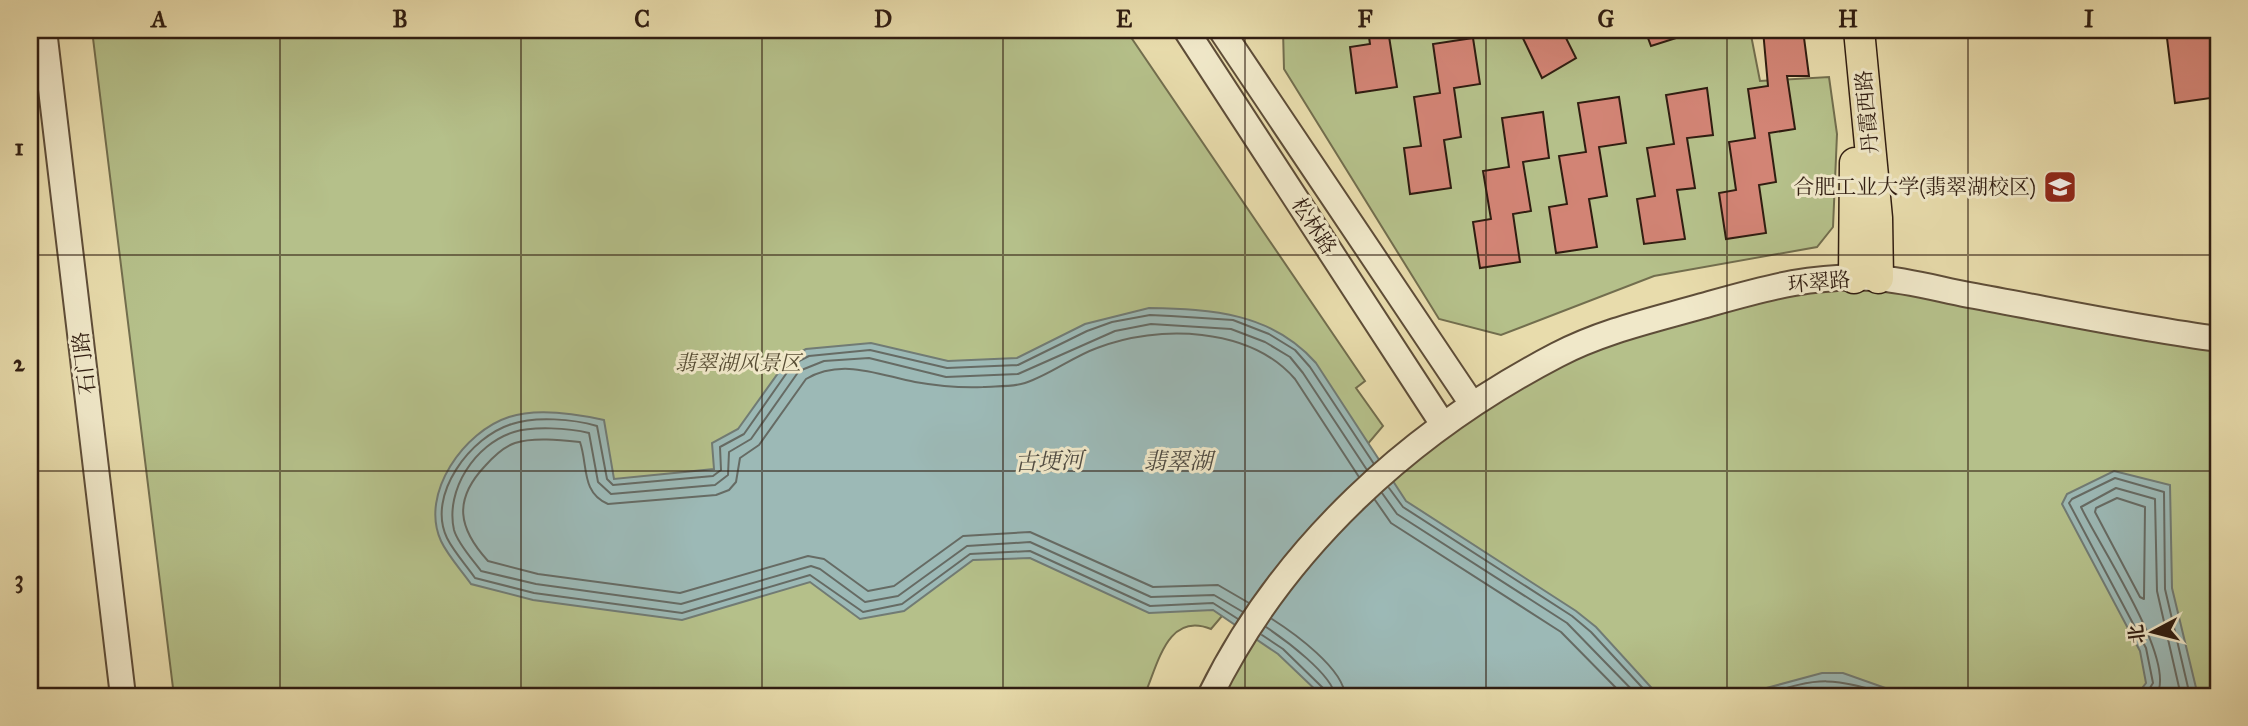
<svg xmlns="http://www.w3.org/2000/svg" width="2248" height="726" font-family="'IM FELL Great Primer','Noto Serif SC',serif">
<rect width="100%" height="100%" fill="#e8dcac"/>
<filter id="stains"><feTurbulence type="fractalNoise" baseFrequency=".00286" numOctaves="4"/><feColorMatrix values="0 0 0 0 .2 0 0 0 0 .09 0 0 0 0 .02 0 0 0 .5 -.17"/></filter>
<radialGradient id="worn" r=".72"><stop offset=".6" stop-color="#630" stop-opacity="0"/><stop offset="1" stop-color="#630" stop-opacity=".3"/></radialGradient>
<!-- green -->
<path fill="#b5c08a" stroke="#726e4e" stroke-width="2" d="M92 30H1126L1365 381 1356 388 1383 426 1211 629C1167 611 1158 665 1144 696H174Z
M1283 30H1750L1760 81 1829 77 1837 134 1833 227 1817 247 1654 276 1501 335 1439 319 1284 69Z
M1854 278 2218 339V696H1210L1323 530 1559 354Z"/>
<!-- water -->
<path fill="#9cb9b6" stroke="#717b74" stroke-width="2" d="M1149 308C1212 309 1272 313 1316 363L1406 501 1576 611 1596 627 1659 696H1322L1278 654 1213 610 1149 613 1030 558 973 560 904 611 860 619 810 582 682 620 533 600 471 584C462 571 448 556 441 541 419 493 465 431 509 417 536 408 577 414 604 420L614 479 714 469 712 443 738 429 789 358 806 349 871 343 948 361 1017 358 1085 324Z
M2114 471 2170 485 2172 588 2198 696H2136L2146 683 2140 651 2062 504 2067 494Z
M1822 673H1843L1908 696H1737Z"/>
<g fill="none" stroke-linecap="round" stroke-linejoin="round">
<!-- shore -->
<path stroke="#666b64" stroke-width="2" d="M1389 488 1403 507 1572 616 1591 632 1650 696
M1382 493 1397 514 1567 623 1638 696
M2117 498 2145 507 2144 599 2140 597 2095 512 2096 508Z
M1375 500 1391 523 1561 632 1624 696
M1249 603 1218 585 1153 587 1030 532 963 536 894 586 868 591 824 559 808 556 680 593 538 574 488 561C458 528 453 500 485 466 493 457 503 447 515 443 533 437 561 440 580 442 588 465 581 493 608 504L716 495 729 490 736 482 740 458 759 445 806 379C842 358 879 375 915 382 938 386 960 388 983 387 996 386 1013 387 1025 383 1050 375 1072 357 1097 348 1158 324 1250 327 1295 379L1359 477
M1243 612 1214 595 1151 597 1030 542 967 546 898 596 865 602 820 569 811 566 681 604 536 584 481 571C473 560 458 544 454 530 445 490 475 444 514 432 533 426 569 428 589 433L598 482 611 494 715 485 728 475 729 452 751 439 799 371 824 361 869 358 946 377 1018 374 1115 331 1151 324 1231 329 1265 342 1290 357 1303 373 1367 470
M1238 619 1213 603 1150 606 1030 551 970 554 902 604 863 612 810 575 682 613 534 593 475 578C466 565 454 552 447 538 426 495 471 436 512 424 535 416 573 419 597 426L607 479 613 485 713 476 721 470 720 447 744 434 793 364 809 356 870 350 947 368 1018 365 1087 331 1112 322 1150 315 1171 316 1233 320 1269 334 1295 350 1310 367 1374 464
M1272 619C1294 633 1344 669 1345 696
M1266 627C1284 639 1333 675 1335 696
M1262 635 1283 649 1324 689 1326 696
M1760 696C1822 676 1831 677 1893 696
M1788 696 1833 688 1863 696
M2145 696 2153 683 2146 648 2069 503 2072 499 2115 478 2164 492 2165 589 2190 696
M2156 696C2179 663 2098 544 2081 507L2116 488 2155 499 2157 591 2181 696"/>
</g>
<!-- building -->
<path fill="#d28475" stroke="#301d11" stroke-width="2" d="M1368 30H1388L1397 87 1356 93 1350 47 1370 44Z
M1519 30H1562L1576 58 1542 78Z
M1645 30H1692V33L1651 46Z
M1763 30H1803L1809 76H1787L1795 129 1769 133 1776 182 1759 185 1766 233 1726 239 1719 193 1736 190 1729 142 1755 138 1748 89 1768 86Z
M2166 30H2214L2218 97 2175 103Z
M1473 38 1480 84 1454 88 1461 137 1444 140 1451 188 1410 194 1404 148 1421 146 1414 97 1440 93 1433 44Z
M1707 88 1713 135 1687 138 1695 188 1677 190 1685 239 1644 244 1637 199 1655 196 1647 148 1674 144 1666 95Z
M1619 97 1626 143 1599 147 1607 196 1589 199 1597 247 1556 253 1549 207 1567 204 1559 156 1586 152 1578 103Z
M1543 112 1549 158 1523 162 1531 211 1513 214 1520 262 1480 268 1473 222 1491 219 1483 171 1509 167 1502 118Z"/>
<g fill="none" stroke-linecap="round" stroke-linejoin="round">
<defs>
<path id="minor" d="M44 30 123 696
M1186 30 1442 423
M1221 30 1472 404
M1210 696C1283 547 1411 431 1557 355 1603 331 1653 320 1702 306 1763 289 1811 274 1876 278 1906 280 1938 289 1969 295 2052 310 2135 328 2218 339"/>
<path id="major" d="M1859 30 1877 218 1878 278
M1854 278 1855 163"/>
</defs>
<!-- minor casing -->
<use href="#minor" stroke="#5e4d38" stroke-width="28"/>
<!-- major casing -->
<use href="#major" stroke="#301d11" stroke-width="33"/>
<!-- minor -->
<use href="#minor" stroke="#f0e8c9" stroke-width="24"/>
<!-- major -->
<use href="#major" stroke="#e8dcac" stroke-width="30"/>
</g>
<!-- grid -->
<path fill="none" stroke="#301d11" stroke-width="2" stroke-opacity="0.55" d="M280 30V696M521 30V696M762 30V696M1003 30V696M1245 30V696M1486 30V696M1727 30V696M1968 30V696M30 255H2218M30 471H2218"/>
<!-- icons -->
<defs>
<symbol id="university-square" viewBox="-11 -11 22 22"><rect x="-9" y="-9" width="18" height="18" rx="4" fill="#8f2418" stroke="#f0e8c9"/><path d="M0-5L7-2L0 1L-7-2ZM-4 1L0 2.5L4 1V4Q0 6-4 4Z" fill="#fff"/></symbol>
</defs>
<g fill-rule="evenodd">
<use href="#university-square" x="2041" y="168" width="38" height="38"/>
</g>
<g text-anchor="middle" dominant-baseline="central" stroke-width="6" stroke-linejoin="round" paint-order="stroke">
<!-- street labels -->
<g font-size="21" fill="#301d11" stroke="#f0e8c9">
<text transform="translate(1867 112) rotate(-95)">丹霞西路</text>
<text transform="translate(1314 226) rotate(57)">松林路</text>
<text transform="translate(1819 282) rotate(-5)">环翠路</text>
<text transform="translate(84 363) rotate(-97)">石门路</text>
</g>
<!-- poi labels -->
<g font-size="21" fill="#301d11" stroke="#f0e8c9" text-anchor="end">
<text x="2036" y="187">合肥工业大学(翡翠湖校区)</text>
</g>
<!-- park labels -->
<g font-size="21" font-style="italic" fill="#584e35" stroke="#f0e8c9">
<text x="738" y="363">翡翠湖风景区</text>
</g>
<!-- water labels -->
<g font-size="23" font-style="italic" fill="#504c43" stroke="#f0e8c9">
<text transform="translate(1049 461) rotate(-2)">古埂河</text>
<text x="1178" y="461">翡翠湖</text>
</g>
</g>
<!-- margin -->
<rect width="2248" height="726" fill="none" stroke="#e8dcac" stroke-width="77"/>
<!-- north arrow -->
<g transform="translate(2153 632) rotate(263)" stroke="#f0e8c9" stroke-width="5" paint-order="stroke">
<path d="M0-5L12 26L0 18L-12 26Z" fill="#301d11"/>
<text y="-10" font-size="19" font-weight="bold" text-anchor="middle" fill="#301d11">北</text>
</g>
<rect x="38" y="38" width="2172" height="650" fill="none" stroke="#301d11" stroke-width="2.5"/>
<g font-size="23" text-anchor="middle" font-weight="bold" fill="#301d11">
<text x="159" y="27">A</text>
<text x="400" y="27">B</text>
<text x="642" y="27">C</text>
<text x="883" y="27">D</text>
<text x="1124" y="27">E</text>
<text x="1365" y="27">F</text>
<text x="1606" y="27">G</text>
<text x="1848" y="27">H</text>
<text x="2089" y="27">I</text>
<text x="19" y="155">1</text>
<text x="19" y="371">2</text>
<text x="19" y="587">3</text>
</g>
<rect width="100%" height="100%" filter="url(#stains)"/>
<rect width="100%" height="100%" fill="url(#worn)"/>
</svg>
